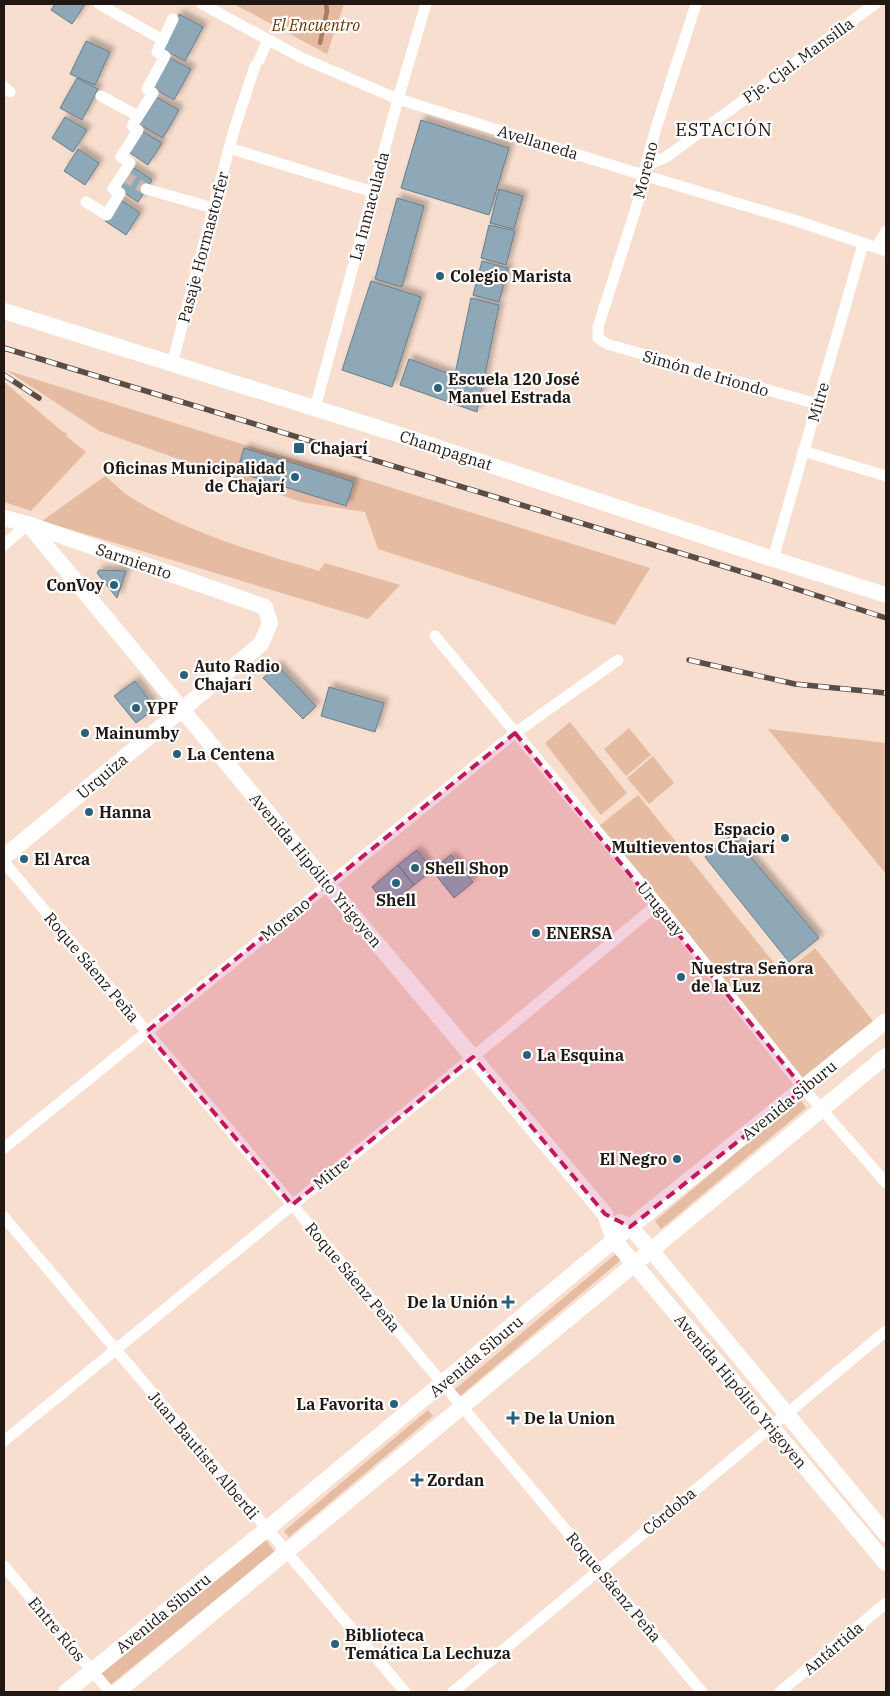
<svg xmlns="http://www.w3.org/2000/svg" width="890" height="1696" font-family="'IBM Plex Serif',serif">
<defs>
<filter id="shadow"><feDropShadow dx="4.5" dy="-4.5" stdDeviation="2.5" flood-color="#0004"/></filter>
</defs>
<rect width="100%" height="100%" fill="#f8dece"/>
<!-- green -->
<path fill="#e5bba1" d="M234 4H344L327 54Z
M6 370 242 444 370 481 650 568 615 625 378 549 365 512 301 502 99 431Z
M4 382 63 432 67 433 66 436 86 452 31 511 4 502Z
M105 476C115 484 124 494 135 500 191 534 257 552 319 571L325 563 400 585 368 619 42 521Z
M570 722 627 793 601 815 545 743Z
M629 728 651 755 626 776 604 749Z
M768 729 886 743V874Z
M653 756 674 783 649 804 627 778Z
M638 795 783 974 815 948 873 1021 803 1078 599 826Z
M800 1099 806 1108 661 1229 655 1221Z
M617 1253 622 1259 459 1397 454 1390Z
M428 1410 433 1416 289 1537 284 1531Z
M265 1539 275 1552 110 1685 100 1673Z"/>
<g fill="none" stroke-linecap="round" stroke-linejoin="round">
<!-- stream -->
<path stroke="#a97e64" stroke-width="4.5" d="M320 43 327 11 326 4"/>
</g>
<!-- building -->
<path fill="#8ea8b7" stroke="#657e8c" filter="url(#shadow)" d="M55 4H85L72 24 51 10Z
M179 14 203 27 185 61 161 48Z
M86 41 110 52 95 85 70 74Z
M167 57 191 69 174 100 151 87Z
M77 78 98 89 82 120 60 108Z
M154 96 179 110 163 138 138 124Z
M65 117 87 130 73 152 52 138Z
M421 120 509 148 489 215 401 188Z
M140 130 162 143 148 165 127 151Z
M78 149 99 163 85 185 64 171Z
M131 166 152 180 138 202 117 188Z
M499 189 523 196 514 229 490 223Z
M397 198 424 206 402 287 375 279Z
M119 199 140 213 126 235 105 221Z
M489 225 515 231 506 265 481 258Z
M482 261 508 268 499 302 473 295Z
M371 281 421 297 392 387 342 370Z
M471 298 499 305 483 384 455 374Z
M409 359 482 386 477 412 400 385Z
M244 448 354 482 346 506 237 472Z
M99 570 126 571 117 598 97 573Z
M277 665 316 706 303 719 263 678Z
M135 681 155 708 136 723 114 696Z
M329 687 384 703 375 732 321 716Z
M732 835 819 938 789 962 705 857Z
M417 850 432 870 414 885 398 865Z
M451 855 473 882 454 898 432 870Z
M398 865 414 885 387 906 372 887Z"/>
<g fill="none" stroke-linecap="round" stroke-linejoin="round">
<!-- street-tunnel -->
<path stroke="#cdb6a9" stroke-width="11" stroke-dasharray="11 5.5" stroke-linecap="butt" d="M124 176 146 189"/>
<!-- street -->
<path stroke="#fff" stroke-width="11" d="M99 4 163 40
M202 4 302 58 398 99 643 175 797 221 886 251
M696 4 656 128 643 175 638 202 598 327V338L607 344 817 404
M259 60 268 40
M4 87 10 92
M101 96 138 116
M229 148 373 192
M646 166 666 157 875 4
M146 189 213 208
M86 202 107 215 120 193 113 189 130 163 121 157 138 130 132 126 153 93 147 89 165 56 157 52 173 19
M876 248 886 231
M172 364 234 130 255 66
M315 408 398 99 426 4
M803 451 886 476
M4 545 28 524
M773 559 863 244
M435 636 658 904 804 1089 886 1183
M4 862 702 1692
M4 1148 515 733 618 660
M4 1217 405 1692
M4 1441 473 1057 658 904
M4 1566 110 1692
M453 1692 886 1331
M780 1692 886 1603"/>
<!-- secondary -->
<path stroke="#fff" stroke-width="16" d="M4 311 394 433 773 559 886 595
M4 518 28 524 265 607 270 623 261 644 4 857
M28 524 327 884 605 1214 614 1240 886 1563
M620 1222 630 1227 651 1250 886 1534
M66 1692 267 1529 614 1240 886 1021
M117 1692 886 1056"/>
<defs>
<path id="rail" d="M4 348 759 577 886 618
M4 375 39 398
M689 660 795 684 886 693"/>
</defs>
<!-- rail casing -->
<use href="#rail" stroke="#5a4d45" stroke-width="5.5"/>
<!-- rail -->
<use href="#rail" stroke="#fff" stroke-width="4" stroke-dasharray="11" stroke-linecap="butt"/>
</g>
<!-- marked area -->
<path fill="#c2185b" fill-opacity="0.2" stroke="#c2185b" stroke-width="4" stroke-dasharray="10 6" stroke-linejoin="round" d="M515 733 804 1089 630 1227 605 1214 473 1057 292 1205 146 1032Z"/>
<!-- markers -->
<g fill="#29607b" stroke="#fff" stroke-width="2">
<circle cx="440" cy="276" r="5"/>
<circle cx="438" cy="388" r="5"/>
<rect x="293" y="442" width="12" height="12" rx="2.5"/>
<circle cx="295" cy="477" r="5"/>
<circle cx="114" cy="585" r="5"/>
<circle cx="184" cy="675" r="5"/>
<circle cx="136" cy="708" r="5"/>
<circle cx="85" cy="733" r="5"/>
<circle cx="177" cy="754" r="5"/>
<circle cx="89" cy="812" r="5"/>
<circle cx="785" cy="838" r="5"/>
<circle cx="24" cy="859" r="5"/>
<circle cx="415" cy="868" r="5"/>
<circle cx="396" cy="883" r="5"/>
<circle cx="536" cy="933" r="5"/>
<circle cx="681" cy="977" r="5"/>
<circle cx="527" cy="1055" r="5"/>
<circle cx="677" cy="1159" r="5"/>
<path d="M505.5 1294.5h5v5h5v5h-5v5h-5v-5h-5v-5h5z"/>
<circle cx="394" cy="1404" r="5"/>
<path d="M510.5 1410.5h5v5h5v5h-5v5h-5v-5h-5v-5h5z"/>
<path d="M414.5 1472.5h5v5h5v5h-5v5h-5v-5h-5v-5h5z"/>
<circle cx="335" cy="1644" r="5"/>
</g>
<g text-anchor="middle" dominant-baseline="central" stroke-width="4.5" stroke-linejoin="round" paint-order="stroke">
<!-- park labels -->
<g font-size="16" font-style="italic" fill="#6b3405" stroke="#fff">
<text x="316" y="25">El Encuentro</text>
</g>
<!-- street labels -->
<g font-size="16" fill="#211813" stroke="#fff">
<text transform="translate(798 60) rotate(-36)">Pje. Cjal. Mansilla</text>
<text transform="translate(538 142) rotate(17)">Avellaneda</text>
<text transform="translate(645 170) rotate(-76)">Moreno</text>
<text transform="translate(369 206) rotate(-75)">La Inmaculada</text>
<text transform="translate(203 247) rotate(-75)">Pasaje Hormastorfer</text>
<text transform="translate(706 373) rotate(16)">Simón de Iriondo</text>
<text transform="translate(818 402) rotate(-74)">Mitre</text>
<text transform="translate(446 450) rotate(18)">Champagnat</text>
<text transform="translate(134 561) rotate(19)">Sarmiento</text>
<text transform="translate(102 776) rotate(-40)">Urquiza</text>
<text transform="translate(316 870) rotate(50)">Avenida Hipólito Yrigoyen</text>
<text transform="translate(661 909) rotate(51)">Uruguay</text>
<text transform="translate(285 919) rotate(-39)">Moreno</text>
<text transform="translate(92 967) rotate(50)">Roque Sáenz Peña</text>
<text transform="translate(789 1100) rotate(-39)">Avenida Siburu</text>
<text transform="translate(331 1173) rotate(-39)">Mitre</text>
<text transform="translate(353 1277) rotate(50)">Roque Sáenz Peña</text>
<text transform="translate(476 1356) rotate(-40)">Avenida Siburu</text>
<text transform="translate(741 1391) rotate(50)">Avenida Hipólito Yrigoyen</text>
<text transform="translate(204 1455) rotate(50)">Juan Bautista Alberdi</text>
<text transform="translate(669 1511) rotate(-40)">Córdoba</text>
<text transform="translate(614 1587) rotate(50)">Roque Sáenz Peña</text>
<text transform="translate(163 1613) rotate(-39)">Avenida Siburu</text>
<text transform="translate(57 1629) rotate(50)">Entre Ríos</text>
<text transform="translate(833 1648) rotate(-40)">Antártida</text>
</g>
<!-- poi labels -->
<g font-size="16" font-weight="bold" fill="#211813" stroke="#fff" text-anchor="start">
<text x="450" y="276">Colegio Marista</text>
<text x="448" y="379">Escuela 120 José<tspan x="448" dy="18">Manuel Estrada</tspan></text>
<text x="310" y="448">Chajarí</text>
<text x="285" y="468" text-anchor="end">Oficinas Municipalidad<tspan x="285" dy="18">de Chajarí</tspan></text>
<text x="104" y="585" text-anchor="end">ConVoy</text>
<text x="194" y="666">Auto Radio<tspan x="194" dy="18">Chajarí</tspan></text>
<text x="146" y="708">YPF</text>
<text x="95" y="733">Mainumby</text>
<text x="187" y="754">La Centena</text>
<text x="99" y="812">Hanna</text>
<text x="775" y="829" text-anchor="end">Espacio<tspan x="775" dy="18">Multieventos Chajarí</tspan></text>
<text x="34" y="859">El Arca</text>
<text x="425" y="868">Shell Shop</text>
<text x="396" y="900" text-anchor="middle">Shell</text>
<text x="546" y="933">ENERSA</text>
<text x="691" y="968">Nuestra Señora<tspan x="691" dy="18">de la Luz</tspan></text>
<text x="537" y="1055">La Esquina</text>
<text x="667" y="1159" text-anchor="end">El Negro</text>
<text x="498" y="1302" text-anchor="end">De la Unión</text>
<text x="384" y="1404" text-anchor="end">La Favorita</text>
<text x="524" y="1418">De la Union</text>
<text x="427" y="1480">Zordan</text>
<text x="345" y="1635">Biblioteca<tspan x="345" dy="18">Temática La Lechuza</tspan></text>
</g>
<!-- neighbourhood labels -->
<g font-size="18" letter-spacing="1" fill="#211813" stroke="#fff">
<text x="724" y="129">ESTACIÓN</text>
</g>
</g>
<!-- border -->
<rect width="890" height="1696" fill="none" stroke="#211813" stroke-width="10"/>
</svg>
